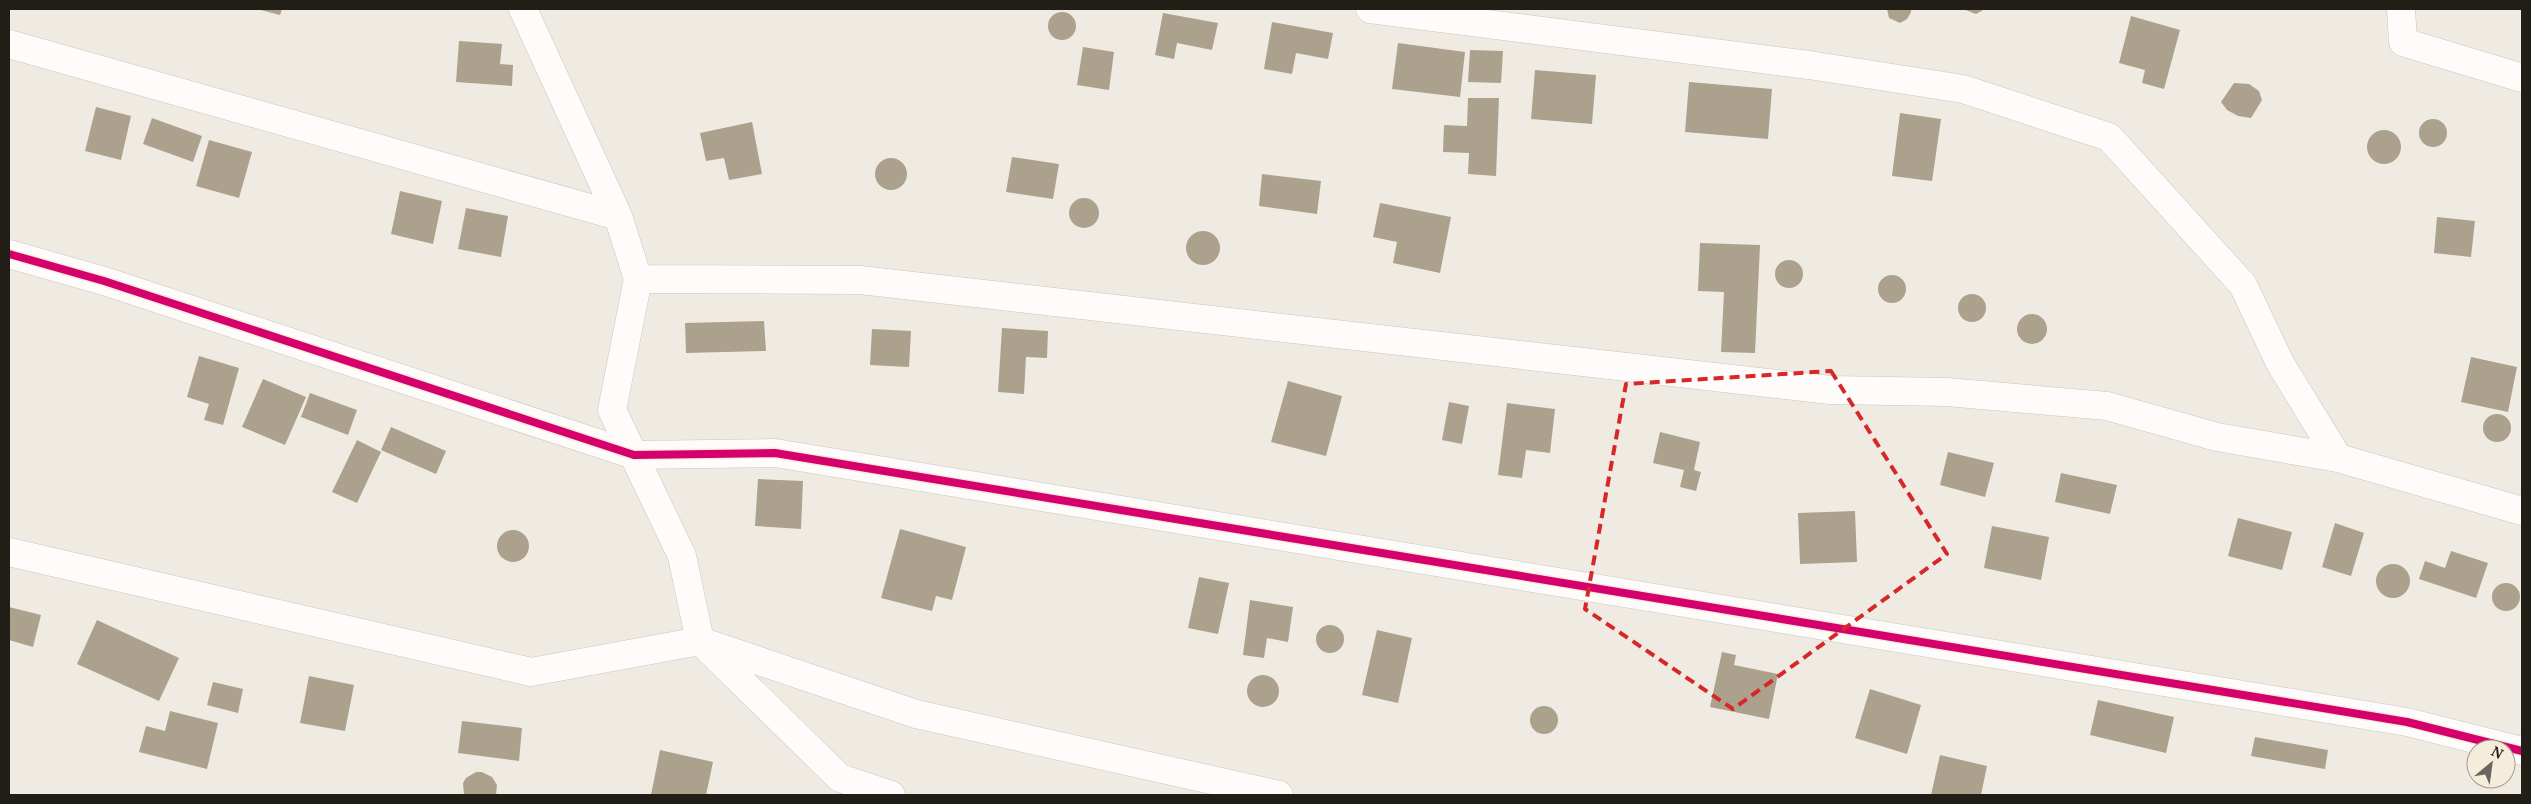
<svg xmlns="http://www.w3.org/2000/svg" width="2531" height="804" font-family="'Noto Serif',serif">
<rect width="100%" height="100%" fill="#f0ebe2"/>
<!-- building -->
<path fill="#aca18d" d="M257 9H282L280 15Z
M1887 9H1911V12L1907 19 1900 23 1889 18Z
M1963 9H1985L1976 14Z
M1048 26a14 14 0 1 1 28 0a14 14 0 1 1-28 0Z
M1163 13 1218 23 1212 50 1177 43 1174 59 1155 55Z
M2131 16 2180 30 2164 89 2142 83 2145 70 2119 63Z
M1272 22 1333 33 1328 59 1296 53 1292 74 1264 69Z
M459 41 502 44 500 64 513 65 512 86 456 82Z
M1398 43 1465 52 1460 97 1392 89Z
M1083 47 1114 52 1109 90 1077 85Z
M1470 50 1503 51 1501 83 1468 82Z
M1535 70 1596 75 1592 124 1531 119Z
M1689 82 1772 89 1768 139 1685 132Z
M2234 83 2249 84 2259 91 2262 100 2251 118 2238 116 2227 110 2221 102Z
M1468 98H1499L1496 176 1468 174 1469 153 1443 152 1444 125 1467 126Z
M96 107 131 116 121 160 85 151Z
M1900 113 1941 119 1932 181 1892 176Z
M152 118 202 136 193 162 143 144Z
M2419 133a14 14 0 1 1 28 0a14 14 0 1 1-28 0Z
M752 122 762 174 729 180 724 158 706 161 700 133Z
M2367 147a17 17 0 1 1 34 0a17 17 0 1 1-34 0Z
M209 140 252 152 239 198 196 186Z
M1012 157 1059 164 1053 199 1006 192Z
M875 174a16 16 0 1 1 32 0a16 16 0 1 1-32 0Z
M1262 174 1321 181 1317 214 1259 206Z
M400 191 442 201 433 244 391 234Z
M1069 213a15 15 0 1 1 30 0a15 15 0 1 1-30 0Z
M1380 203 1451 217 1440 273 1393 263 1397 242 1373 237Z
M466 208 508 216 501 257 458 249Z
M2437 217 2475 221 2471 257 2434 253Z
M1186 248a17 17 0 1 1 34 0a17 17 0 1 1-34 0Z
M1700 243 1760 245 1755 353 1721 352 1724 292 1698 291Z
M1775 274a14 14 0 1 1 28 0a14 14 0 1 1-28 0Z
M1878 289a14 14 0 1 1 28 0a14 14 0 1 1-28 0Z
M1958 308a14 14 0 1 1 28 0a14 14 0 1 1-28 0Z
M2017 329a15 15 0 1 1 30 0a15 15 0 1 1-30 0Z
M764 321 766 351 686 353 685 323Z
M1002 328 1048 331 1047 358 1026 357 1024 394 998 392Z
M872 329 911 331 909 367 870 365Z
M199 356 239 368 223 425 204 420 209 404 187 397Z
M2471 357 2517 367 2508 412 2461 402Z
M263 379 306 397 285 445 242 427Z
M1288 381 1342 396 1326 456 1271 442Z
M310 393 357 410 348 435 301 417Z
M1449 402 1469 406 1462 444 1442 440Z
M1507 403 1555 409 1550 453 1526 450 1522 478 1498 475Z
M2483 428a14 14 0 1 1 28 0a14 14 0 1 1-28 0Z
M391 427 446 451 436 474 381 450Z
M1660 432 1700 442 1694 470 1701 472 1696 491 1680 487 1684 470 1653 463Z
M357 440 381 452 357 503 332 492Z
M1948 452 1994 463 1985 497 1940 485Z
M2061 473 2117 485 2110 514 2055 502Z
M758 479 803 481 801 529 755 526Z
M1855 511 1857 562 1800 564 1798 513Z
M2238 518 2292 532 2282 570 2228 556Z
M2335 523 2364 533 2351 576 2322 567Z
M1992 526 2049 537 2041 580 1984 568Z
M900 529 966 547 952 600 936 596 932 611 881 598Z
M497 546a16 16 0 1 1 32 0a16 16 0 1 1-32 0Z
M2451 551 2488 563 2476 598 2419 579 2425 561 2445 568Z
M2376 581a17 17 0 1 1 34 0a17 17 0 1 1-34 0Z
M1199 577 1229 583 1218 634 1188 628Z
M2492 597a14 14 0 1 1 28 0a14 14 0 1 1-28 0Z
M1250 600 1293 607 1288 642 1267 638 1264 658 1243 655Z
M9 607 41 615 33 647 9 640Z
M97 620 179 658 159 701 77 664Z
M1316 639a14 14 0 1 1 28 0a14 14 0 1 1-28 0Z
M1377 630 1412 638 1398 703 1362 695Z
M1722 652 1736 655 1734 665 1778 674 1769 719 1710 707Z
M1247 691a16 16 0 1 1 32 0a16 16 0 1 1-32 0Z
M309 676 354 685 345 731 300 723Z
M213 682 243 689 238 713 207 705Z
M1870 689 1921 705 1907 754 1855 738Z
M2098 700 2174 717 2166 753 2090 735Z
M1530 720a14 14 0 1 1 28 0a14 14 0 1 1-28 0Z
M170 711 218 723 207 769 139 752 146 726 165 731Z
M462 721 522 728 519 761 458 753Z
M2255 737 2328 750 2325 769 2251 756Z
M660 750 713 762 706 795H651Z
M1940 755 1987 766 1981 795H1931Z
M476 772H482L492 777 497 785 496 795H464L463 783 466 778Z"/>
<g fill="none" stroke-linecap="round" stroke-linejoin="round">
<defs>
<path id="street" d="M523 9 618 216 638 279 612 410 682 556 700 641 840 778 891 795
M1370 9 1809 65 1963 89 2109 137 2243 285 2280 363 2338 458 2522 511
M2401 9 2403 42 2522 78
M9 44 618 216
M9 254 104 281 634 455 775 453 2407 722 2522 751
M638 279 860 280 1830 390 1947 392 2107 406 2217 437 2338 458
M9 552 531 672 700 641 916 714 1279 795"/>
</defs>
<!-- street casing -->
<use href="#street" stroke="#cac5be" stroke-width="29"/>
<!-- street -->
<use href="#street" stroke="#fdfcfb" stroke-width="28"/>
<defs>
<path id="cycleway" d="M9 254 104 281 634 455 775 453 2407 722 2522 751"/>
</defs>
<!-- cycleway casing -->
<use href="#cycleway" stroke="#f6ecdc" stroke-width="11"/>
<!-- cycleway -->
<use href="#cycleway" stroke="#d6006c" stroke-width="8"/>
</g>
<!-- marked area -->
<path fill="none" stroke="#d62828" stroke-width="4" stroke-dasharray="10 6" stroke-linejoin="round" d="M1831 371 1947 554 1733 709 1585 609 1626 384Z"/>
<!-- border -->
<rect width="2531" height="804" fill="none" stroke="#211e18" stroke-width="20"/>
<!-- north arrow -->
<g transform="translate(2491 764) rotate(29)"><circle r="24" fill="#f6ecdc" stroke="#a19a8e"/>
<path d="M0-4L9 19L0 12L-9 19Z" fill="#69665f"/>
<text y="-8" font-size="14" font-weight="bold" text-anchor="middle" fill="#211e18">N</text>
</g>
</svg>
